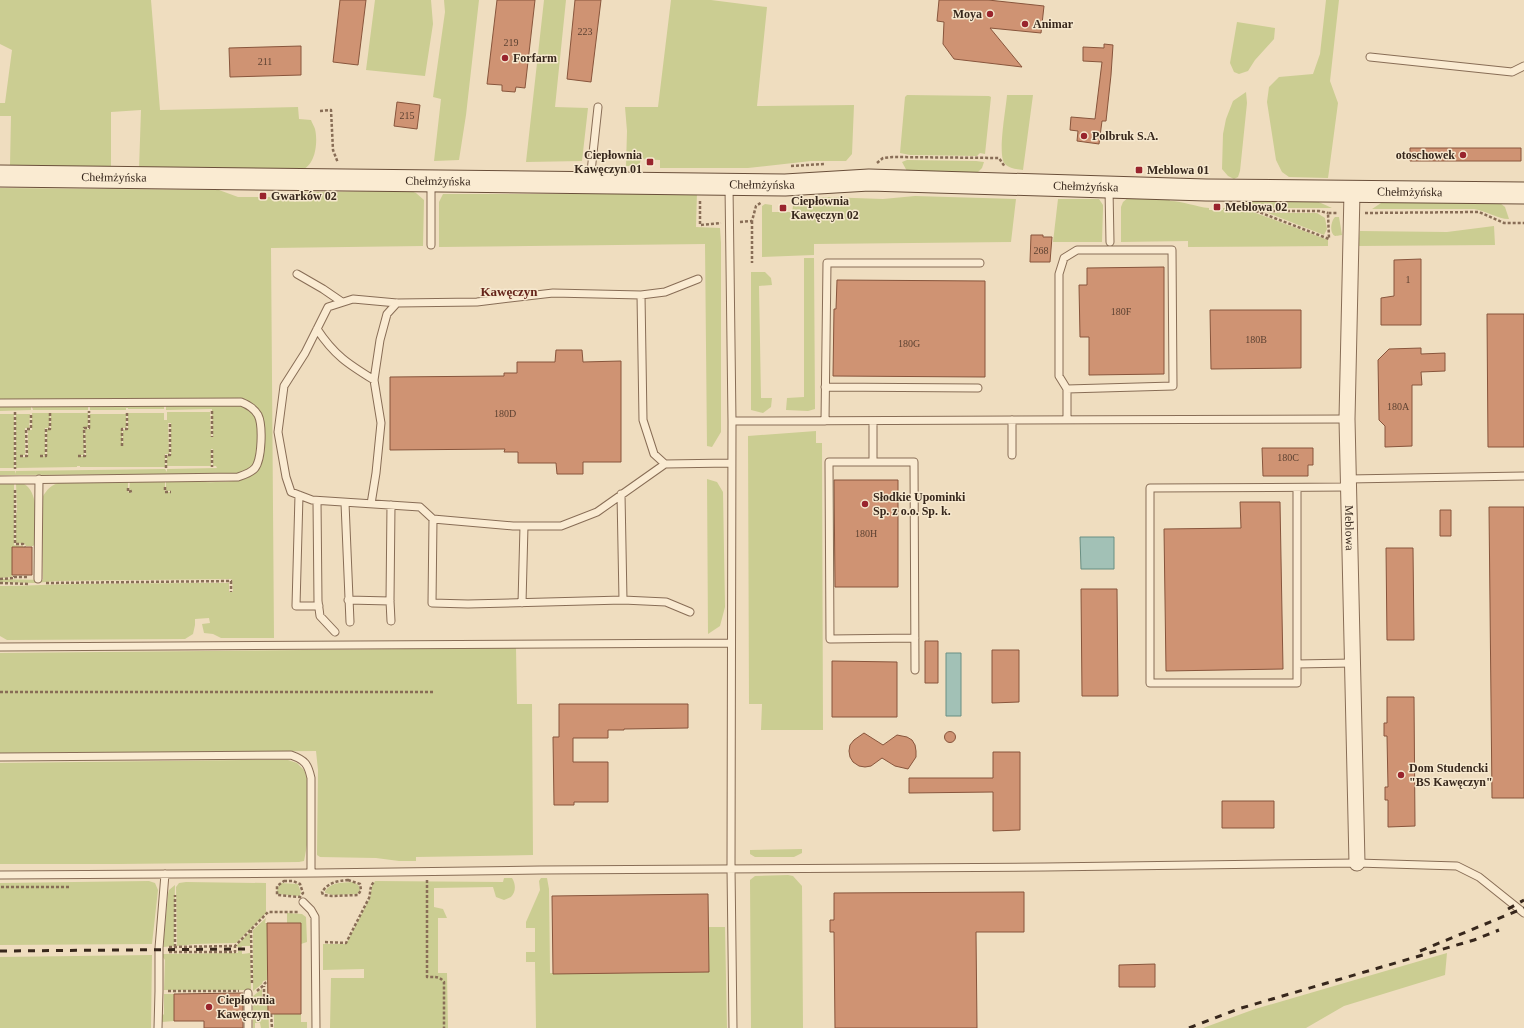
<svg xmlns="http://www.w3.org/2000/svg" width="1524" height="1028" font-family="'Times New Roman',serif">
<rect width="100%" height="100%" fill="#efddbf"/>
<!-- green -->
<path fill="#cbcd92" d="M0 0H151L160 110 298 107 299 119 311 120C312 123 314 126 315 129 318 141 316 166 301 170L139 169 141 110 111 112V168L10 165 11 116H0V103H5L12 50 0 44Z
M375 0H431L433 24 425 76 366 70Z
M444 0H479L466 115 459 160 434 161 441 99 433 97 445 12Z
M544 0H566L555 107 588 108 582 161 526 162Z
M671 0H711L767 7 757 106 854 105 852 154 846 161H811L748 168H660V160L641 159 639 166H626L627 131 625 107H658Z
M1326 0H1339L1330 81 1338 103 1329 171 1328 178 1289 177 1282 172 1276 160 1267 102 1269 87 1279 77 1313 74 1320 54Z
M1237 22 1275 28 1274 39 1255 60 1248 71 1239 74 1234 72 1230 63Z
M1246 92 1247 103 1240 171 1238 177 1234 179 1228 176 1222 169 1223 134 1226 119 1233 101Z
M907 95 989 96 991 97 985 154 980 153 977 156 910 155 900 153 905 97Z
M1007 95H1033L1023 170C1017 169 1010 169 1005 164 997 156 1006 109 1007 95Z
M907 160 976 161 984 162 982 168 977 173H908L902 162Z
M0 188 219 190 238 197H282L304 192 411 191 416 193 424 200 423 246 271 248 274 638H221L213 634 204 633 202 624 210 623 209 618 195 619V625L193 634 185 639 7 640 0 636V586C28 586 55 584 82 584 131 583 180 583 229 583V592H233L232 579 57 581 34 583 0 582V579L43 580 42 498C47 489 51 485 61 482L128 481V492L132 493V491H129L130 481H165V492H170V491H166V481C186 481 230 485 247 478 250 477 254 473 256 471 265 461 264 444 264 432 264 417 260 407 245 400L144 399 0 400Z
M697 192 696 227 720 228 721 243V432L712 447 707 446 705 244 439 247V202L443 194H630Z
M915 196 1016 199 1011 242 814 244V255L762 257V206L765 204 772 205V212H792L793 206 795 204H811L813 199 825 197 883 199Z
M1129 197H1169L1170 201C1183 201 1196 207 1209 208V210H1223V208L1245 209 1328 240V246L1188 247V241L1121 242V207L1123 202Z
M1264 198 1312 199 1332 208H1255L1244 204Z
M1058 199H1099L1103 205V209L1102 242H1053Z
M1387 199 1500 203 1505 207 1509 219C1497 219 1487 211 1474 209H1372Z
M1268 213H1317L1325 218 1327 229 1324 235Z
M1335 217H1339L1342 235C1342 235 1336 236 1335 236 1329 233 1331 221 1335 217Z
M1494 226 1495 245 1358 246 1360 231 1447 232Z
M804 258H814L815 409 808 411 786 410 787 398 804 397Z
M751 272H765L771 278 772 285 759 286 761 398H772L771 407 763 413 751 410Z
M88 405V410H33L32 407H31V410L0 411V406Z
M90 405H241C246 408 250 410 254 414 260 424 261 456 253 466 249 472 241 473 234 474L0 475V471H15L16 474V471L165 469 167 472V469L217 468 216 466H213V449H211V466H167V456H171V423H168L169 454H165V467H80V466H77V467L16 468V414H30L29 428H25V455H20V457H28V430H32V413H50L49 428H45V455L40 456H47V429H51V413H88V427H84V455H79V456H86L85 429H90V414H126V428H122V446H123V430H128V413H164V420H167V412H210L211 437H213L212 409 166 410V406H164V409H128V408H126V410H90Z
M0 414H14V468H0Z
M816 431V443H822L823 730H761L762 704H749L748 436Z
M707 479 717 482 723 492 725 607 720 626 708 634Z
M0 482H14V545L23 546V547L12 548V577L0 578Z
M16 482C42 483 35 525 36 543L33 546H26L25 544 16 543V513L17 512Z
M516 648 517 704H532L533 855 416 857V861H399L376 858 320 857 317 855 318 770 316 751 0 753V653Z
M243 760H288L297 763 304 770 308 780 307 845 304 861 299 862 118 864H0V763Z
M802 849V853L794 857H755L750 854V850Z
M788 875 793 876 802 886 803 1028H751L750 880 755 876Z
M504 878H512C516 884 516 892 511 897L504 900 496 897 493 887 434 888V907L443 909 447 918H438V973H447L448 1028H330L331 978H364V969L323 970V944H346L370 898 372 886 375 881 503 882Z
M541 878H547L549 889 550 973 709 972 708 927H725L727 1028H536L535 962H526V952H535V928H526V922L540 890 539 881Z
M149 881 155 883 158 890 152 944 0 945V883Z
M186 882 266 883V913L236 943 195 944 177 946 176 887 179 883Z
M354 882 359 886 360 890 357 894 333 895 325 893V891C333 881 342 883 354 882Z
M281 883 298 884 301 893 299 896 278 894 277 891 279 885Z
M175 885 174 946 163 947 168 894 169 890Z
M287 913 302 914 306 917 307 942 301 944V923H287Z
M266 918 265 923H267V980L263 981 262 984 253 991V930Z
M250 932 251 991 245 990H164L165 960 162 956 163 954 238 953V951H242V954L250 953V946H242L241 948 236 946Z
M1447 953 1445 975 1344 1006 1306 1028H1203L1255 1009Z
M152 955 151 1028H0V957Z
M262 989V1003H268L269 1028H261L260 1023H255V1028H253V996Z
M164 994H174V1021L162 1022V1016L164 1014Z
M274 1014H301V1022H307V1028H274Z"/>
<!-- water -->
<path fill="#a2c1b6" stroke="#698f83" d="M1080 537H1114V569H1081Z
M946 653H961V716H946Z"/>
<!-- building -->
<path fill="#cf9373" stroke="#88553c" d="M340 0H366L358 65 333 62Z
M497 0H535L525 88 516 87 515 92 502 91V85L487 84Z
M575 0H601L591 82 567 79Z
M939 0H988L1044 6 1041 33 990 28 1022 67 954 59 943 44 944 22 937 21Z
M1104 44 1113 45 1111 75 1106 121H1102L1099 144 1077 141 1078 131 1070 130 1071 117 1095 119 1102 62 1083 61V47L1104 48Z
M301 46V75L230 77 229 48Z
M397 102 420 105 417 129 394 126Z
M1410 148H1521V161H1410Z
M1031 235H1043V237H1052L1050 262H1030Z
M1421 259V325H1381V298L1394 296V260Z
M1164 267V374L1089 375V337H1080L1079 285H1087V268Z
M837 280 985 281V377L833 376 834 309H836Z
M1210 310H1301V368L1211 369Z
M1487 314H1524V447H1488Z
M1421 348V354L1445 353V371L1421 372 1422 385H1412V446L1385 447V426L1379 420 1378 360 1389 349Z
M556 350H582L583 362 621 361V462H583V474H557L556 463H518V452H504L505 449 390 450V377L504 376V373H517V362H555Z
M1262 448H1313V465H1308V476H1263Z
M834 480H898V587H835Z
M1240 502H1280L1283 669 1166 671 1164 529 1241 528Z
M1489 507H1524V798H1492Z
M1440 510H1451V536H1440Z
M12 547H32V575H12Z
M1386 548H1413L1414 640H1387Z
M1081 589H1117L1118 696H1082Z
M925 641H938V683H925Z
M992 650H1019V702L992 703Z
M832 661 897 662V717H832Z
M1387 697H1414L1415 826 1388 827V800H1385V787H1388L1387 736H1384V723H1387Z
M559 704H688V728L624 729V730H608V738H573V762H608V802H574V805H554L553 737H559Z
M944.5 737a5.5 5.5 0 1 1 11 0a5.5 5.5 0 1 1-11 0Z
M864 733 883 745 897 735 907 737 912 740 915 745 916 751V757L908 769 895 766 882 758 871 766 865 767 859 766 853 762 850 757 849 751 850 745 854 740Z
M993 752H1020V830L993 831V792L909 793V778H993Z
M1222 801H1274V828H1222Z
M1024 892V932H976L977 1028H835L834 932H830V920H834V893Z
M708 894 709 972 553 974 552 896Z
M267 923H301V1014H268Z
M1155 964V987H1119V965Z
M243 993V1028H204V1021H174V994Z"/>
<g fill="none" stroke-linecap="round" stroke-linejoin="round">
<defs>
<path id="lane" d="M1370 57 1512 72 1524 66
M590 181 598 107
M431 183V245
M729 186 732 421 731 868 733 1028
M1109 189 1110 242
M297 274 323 289 342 302
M641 295 665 292 698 279
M317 329C334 355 348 364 374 380
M825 387 978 388
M1067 389 1059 376V274L1064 258 1077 250H1172L1173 386 1067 389V420
M0 403 241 402C249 405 254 408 258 415 263 425 262 459 255 468 251 473 244 475 238 477L0 480
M732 421 1347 419
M825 421 827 263H980
M873 421V462
M1012 455V420
M665 464 654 454 643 420 641 295 553 293 477 302 397 303 353 299 328 307 305 353 284 386 278 432 286 477 291 492 312 500 420 507 433 519 513 526H561L597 512 665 464 731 463
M1348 479 1524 476
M1297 488V683H1150V488L1348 487
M621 494 623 600
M299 495 296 606H319
M317 501 318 601 320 616 335 632
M345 503 350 622
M371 504 376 473 381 423 374 380 380 340 387 314 397 303
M433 519 432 603 468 604 623 600 666 602 690 612
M38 579 39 479
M348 600 390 601
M522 603 524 526
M391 621 390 601 391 505
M915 638 830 639 829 462H914L915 670
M0 647 731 643
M1297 664 1352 663
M0 757 291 755C305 760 308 764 311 778V873
M0 875 317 873 540 870 1045 867 1357 863 1457 866 1479 877 1524 913
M303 902 311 910 315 917 316 1028
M248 993V1028
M158 1028 159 991V948L165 874"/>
<g id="street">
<path id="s1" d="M1352 192 1347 419 1357 863"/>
</g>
<g id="secondary">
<path id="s2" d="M0 176 785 185 869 180 1206 190 1524 193"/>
</g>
</defs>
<!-- lane casing -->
<use href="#lane" stroke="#886d56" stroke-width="9"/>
<!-- street casing -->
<use href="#street" stroke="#886d56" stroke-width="17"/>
<!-- secondary casing -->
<use href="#secondary" stroke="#6a4f3a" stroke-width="23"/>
<!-- path -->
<path stroke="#886d56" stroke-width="2.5" stroke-dasharray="3 2" stroke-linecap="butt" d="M320 111 331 110 333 150 338 163
M877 163 883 158 893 157 999 158 1005 167
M791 166 824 164
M700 201V225L721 223
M1251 209 1329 239 1328 213H1338
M1257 211H1319L1328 213
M1365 213 1479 212 1504 223H1524
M752 221V263
M740 222 752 221 756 206 762 202
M212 411V437
M15 412V469
M122 446V429H127V412
M212 450V467
M20 456H27L26 429H31V413
M40 456H46V429H50V412
M78 456H85L84 428H89V411
M166 468V455H170V424H172
M165 487V492H171
M128 488V492L132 491
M15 490V544H23L25 547
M0 579 14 578V577H28
M0 583 29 584
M46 583 231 581V592
M0 692H433
M348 880 360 884 361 890 358 895 332 896 323 895 322 892C329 882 337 881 348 880Z
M427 880V977C434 977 440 976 444 982V1028
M284 881H293L300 884 303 893 300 897 277 895V886Z
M1 887H69
M251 930 252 985
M325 942 346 943 369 898C371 892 369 887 374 882
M169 947 235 946 268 912H298
M175 947V895
M169 952H235V946
M168 991H239
M257 991 264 985 265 983 267 982
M264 1002V986
M271 1014 272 1028"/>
<!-- lane -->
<use href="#lane" stroke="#faebd2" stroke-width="7"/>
<!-- street -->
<use href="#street" stroke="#faebd2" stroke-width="15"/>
<!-- secondary -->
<use href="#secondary" stroke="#faebd2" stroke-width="21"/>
<!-- rail -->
<path stroke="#37271c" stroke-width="3" stroke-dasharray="7 7" stroke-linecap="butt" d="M1508 909 1524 900
M0 951 245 949
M1420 951 1524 908
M1189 1028 1238 1009 1474 940 1499 930"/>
</g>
<!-- markers -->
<g fill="#99242d" stroke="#f6e8ce" stroke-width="1.5">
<circle cx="990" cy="14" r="4"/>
<circle cx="1025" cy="24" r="4"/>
<circle cx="505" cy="58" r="4"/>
<circle cx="1084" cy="136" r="4"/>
<circle cx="1463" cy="155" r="4"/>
<rect x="646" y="158" width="8" height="8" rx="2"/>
<rect x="1135" y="166" width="8" height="8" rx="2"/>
<rect x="259" y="192" width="8" height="8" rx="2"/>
<rect x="1213" y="203" width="8" height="8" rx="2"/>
<rect x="779" y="204" width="8" height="8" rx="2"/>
<circle cx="865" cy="504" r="4"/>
<circle cx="1401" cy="775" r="4"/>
<circle cx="209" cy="1007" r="4"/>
</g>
<g text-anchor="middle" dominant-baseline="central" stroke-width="3" stroke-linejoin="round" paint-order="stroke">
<!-- number labels -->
<g font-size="10" fill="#5d4232">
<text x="585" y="31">223</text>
<text x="511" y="42">219</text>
<text x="265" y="61">211</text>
<text x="407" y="115">215</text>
<text x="1041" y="250">268</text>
<text x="1408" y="279">1</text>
<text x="1121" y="311">180F</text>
<text x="1256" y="339">180B</text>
<text x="909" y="343">180G</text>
<text x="1398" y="406">180A</text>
<text x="505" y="413">180D</text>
<text x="1288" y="457">180C</text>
<text x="866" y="533">180H</text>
</g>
<!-- poi labels -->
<g font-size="12" font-weight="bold" fill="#37271c" stroke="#f6e8ce" text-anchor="start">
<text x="982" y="14" text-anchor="end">Moya</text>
<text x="1033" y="24">Animar</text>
<text x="513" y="58">Forfarm</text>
<text x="1092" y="136">Polbruk S.A.</text>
<text x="642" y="155" text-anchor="end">Ciepłownia<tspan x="642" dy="14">Kawęczyn 01</tspan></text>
<text x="1455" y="155" text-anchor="end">otoschowek</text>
<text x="1147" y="170">Meblowa 01</text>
<text x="271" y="196">Gwarków 02</text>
<text x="791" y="201">Ciepłownia<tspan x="791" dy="14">Kawęczyn 02</tspan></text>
<text x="1225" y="207">Meblowa 02</text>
<text x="873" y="497">Słodkie Upominki<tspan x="873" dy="14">Sp. z o.o. Sp. k.</tspan></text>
<text x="1409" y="768">Dom Studencki<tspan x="1409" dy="14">"BS Kawęczyn"</tspan></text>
<text x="217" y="1000">Ciepłownia<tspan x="217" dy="14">Kawęczyn</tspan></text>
</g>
<!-- street labels -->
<g font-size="12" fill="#37271c" stroke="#f6e8ce">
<text stroke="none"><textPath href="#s2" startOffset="114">Chełmżyńska</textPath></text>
<text stroke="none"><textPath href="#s2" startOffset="438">Chełmżyńska</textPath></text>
<text stroke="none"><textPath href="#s2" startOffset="762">Chełmżyńska</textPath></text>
<text stroke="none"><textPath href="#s2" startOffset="1086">Chełmżyńska</textPath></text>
<text stroke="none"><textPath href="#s2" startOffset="1410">Chełmżyńska</textPath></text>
<text stroke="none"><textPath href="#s1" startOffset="336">Meblowa</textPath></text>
</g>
<!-- neighbourhood labels -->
<g font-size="13" font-weight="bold" fill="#65241a" stroke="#f6e8ce">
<text x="509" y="291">Kawęczyn</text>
</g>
</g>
</svg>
